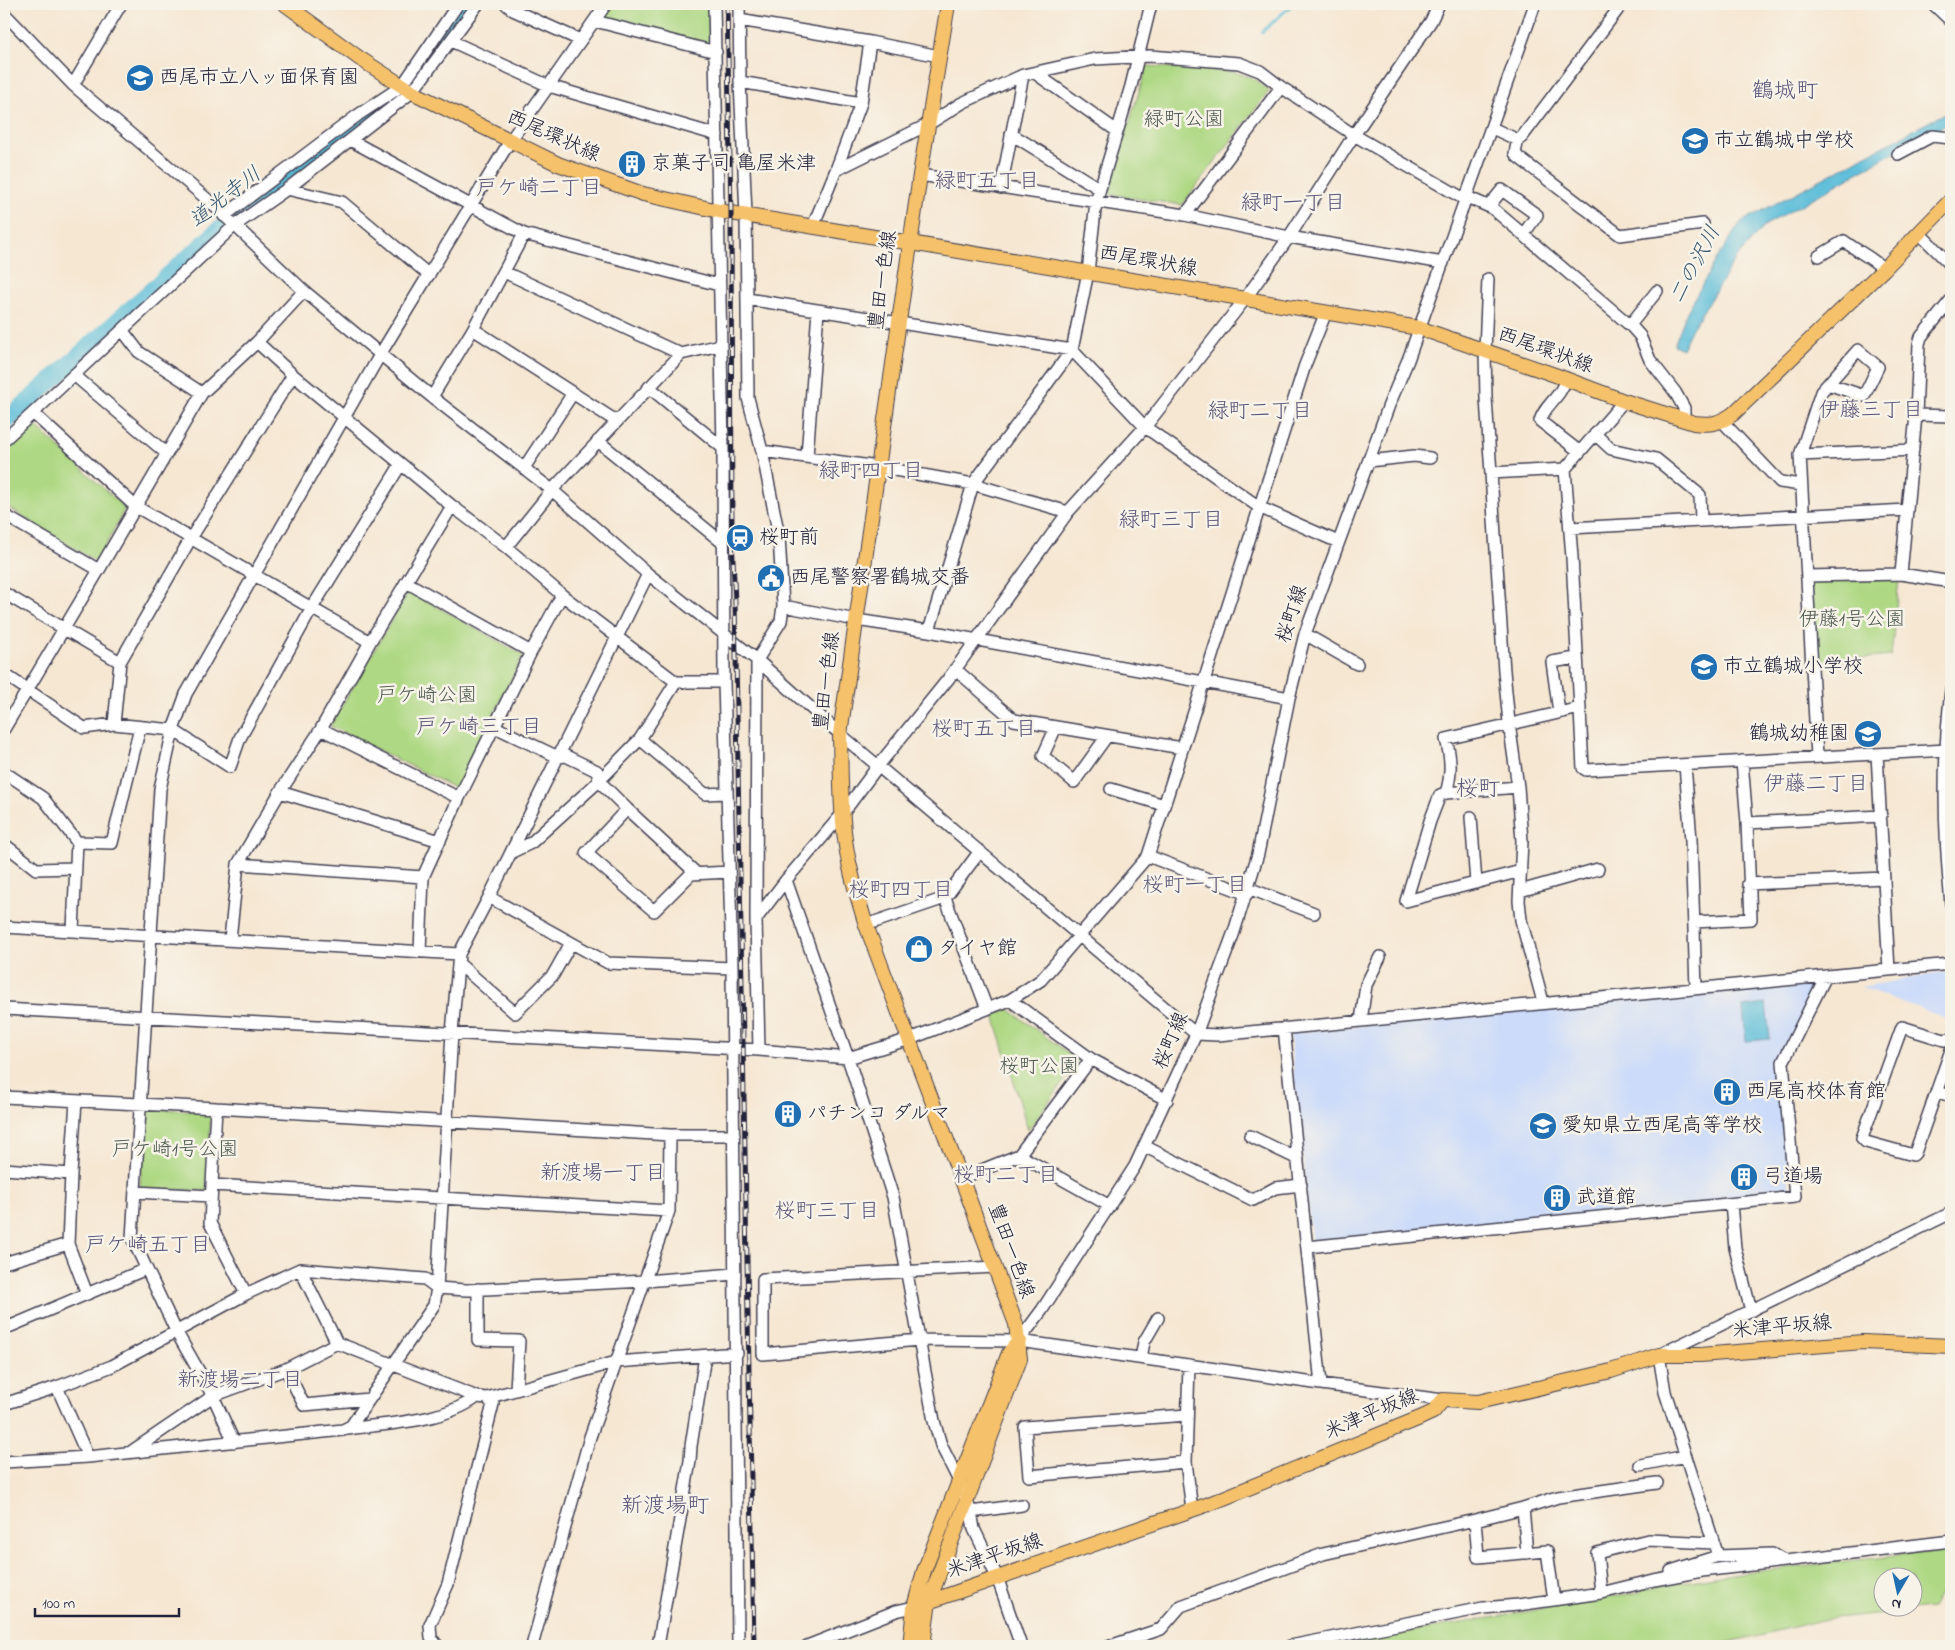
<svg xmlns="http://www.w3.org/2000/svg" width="1955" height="1650" font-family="'Indie Flower','Klee One',sans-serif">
<rect width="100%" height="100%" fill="#f7f3e8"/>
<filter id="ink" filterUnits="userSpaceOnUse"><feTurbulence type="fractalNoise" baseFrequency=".02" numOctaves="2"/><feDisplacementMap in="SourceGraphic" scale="10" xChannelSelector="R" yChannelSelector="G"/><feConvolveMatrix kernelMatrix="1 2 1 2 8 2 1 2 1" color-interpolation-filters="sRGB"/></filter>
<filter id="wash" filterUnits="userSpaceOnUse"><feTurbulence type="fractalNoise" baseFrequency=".0096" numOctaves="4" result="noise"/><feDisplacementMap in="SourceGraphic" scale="20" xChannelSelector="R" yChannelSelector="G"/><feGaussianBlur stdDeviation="1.12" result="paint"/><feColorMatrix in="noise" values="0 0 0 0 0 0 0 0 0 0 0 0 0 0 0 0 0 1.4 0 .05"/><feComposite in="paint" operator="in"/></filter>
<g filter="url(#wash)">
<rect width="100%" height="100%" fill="#f6e7d3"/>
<!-- built -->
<path fill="#ccdbf9" d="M1951 971V1020L1861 987Z
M1816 981 1818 986 1780 1062 1790 1195 1312 1243 1290 1033Z"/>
<!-- green -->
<path fill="#aed883" stroke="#687d5f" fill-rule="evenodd" d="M613 4H708L710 46 604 17Z
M1147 66 1234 72 1255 79 1269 91 1182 205 1107 194Z
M33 424 125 508 97 562 4 505V451Z
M1899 579 1891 656 1813 663 1808 581Z
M409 591 523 655 457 789 330 726Z
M1008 1009 1079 1061 1028 1130 994 1015Z
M144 1108 211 1112 207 1191 140 1188Z
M1951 1550V1596H1938L1931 1608 1827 1619 1717 1645 1327 1646 1641 1592 1640 1589 1745 1572ZM1882 1578H1912V1608H1882Z"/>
<!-- water -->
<path fill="#5bbdd9" stroke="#3e708a" d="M1951 110V123L1926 134 1764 226 1735 260 1691 330 1682 349 1674 345 1687 312 1716 260 1741 222Z
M1766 1004 1770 1039 1746 1041 1743 1007Z"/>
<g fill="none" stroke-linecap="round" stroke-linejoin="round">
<!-- stream -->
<path stroke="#5bbdd9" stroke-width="3" d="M1262 32 1293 4"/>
<!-- river -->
<path stroke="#5bbdd9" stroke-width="18" d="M428 55 467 4
M4 423 218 231 393 100 411 78"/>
</g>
</g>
<g filter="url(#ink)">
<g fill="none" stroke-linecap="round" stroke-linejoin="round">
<defs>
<path id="minor" d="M506 4 513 10 580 40
M714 4 723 448 724 682 732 968 738 1646
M739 4 740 82 746 214 748 398 762 451 779 536 783 606
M1933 4 1951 21
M4 13 73 85 208 200 304 291 432 397 552 490 648 574 757 660 781 621 783 606 856 620 929 631 1289 698
M739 20 870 42 939 56
M595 21 716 52
M451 41 549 86 717 135
M1035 73 1117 131
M740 82 861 103
M73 85 121 4
M1492 128 1518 140 1522 137 1622 4
M1011 134 1100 189
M1518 139 1515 153 1518 157 1620 235 1703 224
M350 140 524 234 719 285
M1898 154 1932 136 1951 138
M836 170 927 125 962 103 1023 75 1095 59 1150 56 1239 63 1260 71 1281 87 1354 135 1466 200
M920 175 1185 215 1289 237 1443 263
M1001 188 1023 75
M287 189 342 202 429 275
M1467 197 1492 208 1632 327 1640 336 1650 360 1675 392 1684 408V420
M1489 206 1502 190 1537 215 1523 235
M1185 215 1281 87
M224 216 358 115 402 86 458 4
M813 226 836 170 861 103 870 42
M1920 234 1951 265
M1819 256 1844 241C1857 251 1872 258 1884 269
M504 272 681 354
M1488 279 1485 351 1486 398 1504 671 1509 723 1518 787 1522 841 1519 901 1521 920 1543 1002
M747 299 1072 350 1145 427 1259 507 1338 542
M1630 325 1657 291
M473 329 616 421
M123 331 139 352 202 393
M257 342 293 375 452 506 506 547 562 595 676 682H724
M74 375 166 453
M1566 378C1561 398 1544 405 1540 421L1580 452
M649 387 723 448
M432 397 473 329 524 234
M1624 401 1565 469 1572 557 1583 768 1586 770 1947 750
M34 414 135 506 370 642
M1916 415 1951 416
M1722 421 1780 482 1801 485
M1595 434 1611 449 1656 459 1695 491 1700 495 1701 521
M4 440 234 226 287 189 412 92 478 4
M598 441 723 543
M762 451 878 467 973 484 1068 512
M1800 455 1913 450
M807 456 818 311
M1369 461 1414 456 1430 458
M524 468 573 393
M1491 473 1565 469
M4 515 99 570
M1570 528 1907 510
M506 547 552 490 681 354 720 345
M1901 574 1916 415 1919 344 1921 337 1951 300
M1807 576 1901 574 1951 582
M406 582 531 652
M4 593 120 662
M929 631 973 484 1072 350 1088 272 1096 202 1131 86 1151 4
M1305 634 1357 664
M757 660 840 734 1196 1034 1218 1035 1951 964
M757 660 756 919 759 1050
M955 669 1014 720 1182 748
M4 674 84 728 114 724 173 730 230 767 240 738 312 608 401 464
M1951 691C1942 762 1944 834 1951 904
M1559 712 1552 662 1576 658
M114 724 120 662 191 538 293 375
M495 727 558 757 566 756 597 771 599 781 627 809
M1056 727 1043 756 1074 782 1107 736
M4 729 99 570 202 393 257 342 304 291
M321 729 459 798
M640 739 705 794 726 793
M1877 754 1889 970
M1817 756 1800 455 1821 392 1858 350 1878 367 1864 396 1828 384
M1685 765 1691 840 1696 988
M4 772 43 798 77 842 73 930
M1111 789 1164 805
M280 792 440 841
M1446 793 1518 787
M1471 817 1476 883
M1747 823 1881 816
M77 842 112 843 140 727
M4 844 36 869 76 868
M512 852 531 843 599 781 640 739 676 682
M1148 856 1247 894
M238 864 423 877
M1521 871 1406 901 1430 821 1440 795 1446 793C1452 774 1451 758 1446 739L1580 708
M696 873 627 809 586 853 654 911 691 874 729 872
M786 880 848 1058 893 1197 934 1421 941 1445 959 1481 971 1512 974 1529 997 1577 1021 1646
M1748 884 1884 878
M1248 888 1314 913
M1520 891 1598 869
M489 897 608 963 732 968
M945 898 987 1009
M756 919 786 880 843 813 878 766 949 678 1068 512 1145 427 1245 299 1289 237 1354 135 1431 21 1439 4
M1694 922 1751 919 1747 823 1742 761
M866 925 945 898 980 851
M4 927 459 954
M230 939 238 864 280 792 321 729 370 642 452 506
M420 952 423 877 459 798 531 652 562 595
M458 963 515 1013 553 975 571 943
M1010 1000 1091 1059 1167 1100
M4 1009 759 1050 848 1058 910 1039 1010 1000 1041 980 1148 856 1305 365 1326 312
M1361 1021 1366 985 1380 957
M1284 1028 1321 1384
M1951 1039 1944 1040 1902 1027 1862 1138 1866 1142 1913 1155 1915 1153 1951 1050
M1937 1092 1951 1096
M4 1097 216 1108 670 1135H734
M76 1101 71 1174 68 1244 87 1294
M216 1108 210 1223 246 1294
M1250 1136 1298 1159
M1144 1146 1253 1200 1275 1188 1301 1185
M1019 1155 1110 1206
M4 1169 71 1174
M962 1178 1019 1155 1091 1059
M212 1185 669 1211
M135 1192 211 1196
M1731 1204 1735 1248 1751 1311
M1307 1247 1795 1197 1783 1062 1826 976
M4 1263 68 1244
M995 1267 763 1279V1354L919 1340 1019 1341 1321 1384 1443 1400
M300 1269 337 1343 477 1397 487 1398 616 1362 737 1353
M478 1289V1340L519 1341 516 1389
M4 1329 146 1269
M1019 1341 1042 1310 1135 1166 1196 1034 1234 932 1258 854 1289 698 1305 634 1389 405 1408 360 1535 4
M1141 1358 1144 1342 1158 1318
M1189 1365 1186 1462 1192 1510
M286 1369 304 1405 369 1399
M57 1387 88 1457 343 1430 351 1426 434 1305 437 1288 452 1033 459 954 489 897 648 574
M4 1404 57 1387 112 1366 246 1294 300 1269 425 1279 437 1288 466 1290 645 1281 735 1274
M348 1429C389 1423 444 1422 477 1397
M234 1442 213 1396 177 1333 132 1238 160 789 173 730 186 694 381 353 510 141 606 4
M132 1451 213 1396 286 1369 337 1343
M4 1462 88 1457
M1186 1462 1029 1476 1025 1427 1187 1415
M1640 1465 1686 1456
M1523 1508 1558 1497 1657 1483
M971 1512 1022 1505
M1475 1520 1523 1508 1527 1553
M1718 1556 1665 1392 1659 1355 1951 1213
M1671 1571 1718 1556 1772 1554 1784 1561
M1601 1593 1597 1553 1648 1540 1714 1543
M438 1646 431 1638 430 1625 448 1584 493 1404 487 1398
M532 1646 590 1437 669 1211 670 1135
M658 1646 690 1461 691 1446 705 1356
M807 1646 896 1611 914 1607
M1110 1646 1161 1629 1181 1606 1323 1554 1475 1520 1478 1557 1547 1551 1554 1600
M1290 1646 1483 1608 1518 1605 1601 1593 1654 1580 1702 1571 1951 1541"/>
<path id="major" d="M285 4 359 58 412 92 558 164 643 194 719 211 1419 328 1555 375 1624 401 1694 423C1710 425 1719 424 1733 414L1884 269 1951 200
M914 1607 1209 1504 1420 1418 1433 1412 1443 1400 1478 1402 1611 1371 1659 1355H1700L1863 1342 1951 1346
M910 1646 914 1607 924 1571 1009 1353 1019 1341
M923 1646 929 1601 1020 1359 1016 1324 866 925C858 899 850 873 846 846 840 809 841 771 840 734L920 175 948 4"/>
</defs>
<!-- minor casing -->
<use href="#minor" stroke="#424052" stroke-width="14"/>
<!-- major casing -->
<use href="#major" stroke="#424052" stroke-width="16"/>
<!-- minor -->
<use href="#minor" stroke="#fff" stroke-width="11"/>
<!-- major -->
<use href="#major" stroke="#f5c16b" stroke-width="14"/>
<defs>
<path id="rail" d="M727 4 731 212 732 538 735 602 754 1646"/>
</defs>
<!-- rail casing -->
<use href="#rail" stroke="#22223b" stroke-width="5"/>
<!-- rail -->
<use href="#rail" stroke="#f7f3e8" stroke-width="3" stroke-dasharray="9" stroke-linecap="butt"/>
</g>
</g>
<!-- icons -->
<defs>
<symbol id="school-disc" viewBox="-11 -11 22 22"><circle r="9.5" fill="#1f6fb2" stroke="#f7f3e8"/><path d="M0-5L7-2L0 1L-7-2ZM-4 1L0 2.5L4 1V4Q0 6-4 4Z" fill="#fff"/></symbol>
<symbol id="building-disc" viewBox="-11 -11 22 22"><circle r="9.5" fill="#1f6fb2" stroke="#f7f3e8"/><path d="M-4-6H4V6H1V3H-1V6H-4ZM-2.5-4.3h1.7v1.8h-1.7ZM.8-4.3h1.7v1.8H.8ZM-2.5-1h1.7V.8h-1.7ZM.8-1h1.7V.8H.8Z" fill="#fff"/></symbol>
<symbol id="station-disc" viewBox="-11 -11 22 22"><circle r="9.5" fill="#1f6fb2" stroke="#f7f3e8"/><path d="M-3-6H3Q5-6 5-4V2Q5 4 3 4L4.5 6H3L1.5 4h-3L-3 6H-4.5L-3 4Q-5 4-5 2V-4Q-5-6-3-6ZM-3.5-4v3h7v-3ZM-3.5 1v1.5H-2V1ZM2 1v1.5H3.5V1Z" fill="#fff"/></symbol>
<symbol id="civic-disc" viewBox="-11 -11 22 22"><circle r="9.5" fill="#1f6fb2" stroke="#f7f3e8"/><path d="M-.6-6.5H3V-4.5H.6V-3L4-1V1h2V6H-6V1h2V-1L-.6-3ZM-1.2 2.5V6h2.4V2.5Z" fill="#fff"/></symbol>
<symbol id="shop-disc" viewBox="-11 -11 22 22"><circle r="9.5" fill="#1f6fb2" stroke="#f7f3e8"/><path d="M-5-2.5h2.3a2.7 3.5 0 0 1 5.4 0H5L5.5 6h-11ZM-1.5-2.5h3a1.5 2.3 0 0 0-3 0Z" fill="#fff"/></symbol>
</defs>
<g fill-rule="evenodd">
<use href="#school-disc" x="124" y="62" width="32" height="32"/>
<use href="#school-disc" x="1679" y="125" width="32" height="32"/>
<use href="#building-disc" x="616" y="148" width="32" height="32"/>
<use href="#station-disc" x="724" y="522" width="32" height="32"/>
<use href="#civic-disc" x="755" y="562" width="32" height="32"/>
<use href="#school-disc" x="1688" y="651" width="32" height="32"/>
<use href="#school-disc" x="1852" y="718" width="32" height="32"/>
<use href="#shop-disc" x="903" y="933" width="32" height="32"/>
<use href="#building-disc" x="1711" y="1076" width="32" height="32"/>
<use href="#building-disc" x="772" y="1098" width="32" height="32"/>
<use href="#school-disc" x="1527" y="1110" width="32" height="32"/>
<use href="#building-disc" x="1728" y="1161" width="32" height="32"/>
<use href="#building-disc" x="1541" y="1182" width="32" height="32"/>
</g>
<g text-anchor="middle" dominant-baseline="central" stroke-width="5" stroke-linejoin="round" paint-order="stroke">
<!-- poi labels -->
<g font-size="20" fill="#22223b" stroke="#f7f3e8" text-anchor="start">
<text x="159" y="78">西尾市立八ッ面保育園</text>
<text x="1714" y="141">市立鶴城中学校</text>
<text x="651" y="164">京菓子司 亀屋米津</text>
<text x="759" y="538">桜町前</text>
<text x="790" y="578">西尾警察署鶴城交番</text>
<text x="1723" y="667">市立鶴城小学校</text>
<text x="1849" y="734" text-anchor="end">鶴城幼稚園</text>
<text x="938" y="949">タイヤ館</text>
<text x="1746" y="1092">西尾高校体育館</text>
<text x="807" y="1114">パチンコ ダルマ</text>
<text x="1562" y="1126">愛知県立西尾高等学校</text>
<text x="1763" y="1177">弓道場</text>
<text x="1576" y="1198">武道館</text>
</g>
<!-- park labels -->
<g font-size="20" fill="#4c5951" stroke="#f7f3e8">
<text x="1184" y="120">緑町公園</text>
<text x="1852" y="620">伊藤1号公園</text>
<text x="427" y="696">戸ケ崎公園</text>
<text x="1039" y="1067">桜町公園</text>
<text x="175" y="1150">戸ケ崎1号公園</text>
</g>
<!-- street labels -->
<g font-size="20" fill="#22223b" stroke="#f7f3e8">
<text transform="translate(553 137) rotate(24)">西尾環状線</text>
<text transform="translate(1148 262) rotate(10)">西尾環状線</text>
<text transform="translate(884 280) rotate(-82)">豊田一色線</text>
<text transform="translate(1545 351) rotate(20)">西尾環状線</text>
<text transform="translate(1293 614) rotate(-72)">桜町線</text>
<text transform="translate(828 681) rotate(-83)">豊田一色線</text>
<text transform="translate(1172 1041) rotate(-67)">桜町線</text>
<text transform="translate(1010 1251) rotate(70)">豊田一色線</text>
<text transform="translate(1782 1328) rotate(-5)">米津平坂線</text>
<text transform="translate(1372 1415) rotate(-23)">米津平坂線</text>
<text transform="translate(995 1557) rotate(-19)">米津平坂線</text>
</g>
<!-- neighbourhood labels -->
<g font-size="21" fill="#59557a" stroke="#f7f3e8">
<text x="987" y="182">緑町五丁目</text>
<text x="539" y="189">戸ケ崎二丁目</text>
<text x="1293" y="204">緑町一丁目</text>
<text x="1871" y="411">伊藤三丁目</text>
<text x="1260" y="412">緑町二丁目</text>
<text x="871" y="472">緑町四丁目</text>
<text x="1171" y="521">緑町三丁目</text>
<text x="479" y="728">戸ケ崎三丁目</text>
<text x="984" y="730">桜町五丁目</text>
<text x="1816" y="785">伊藤二丁目</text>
<text x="1195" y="886">桜町一丁目</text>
<text x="901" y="891">桜町四丁目</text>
<text x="603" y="1174">新渡場一丁目</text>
<text x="1006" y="1176">桜町二丁目</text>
<text x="827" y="1212">桜町三丁目</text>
<text x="148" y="1246">戸ケ崎五丁目</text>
<text x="240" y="1381">新渡場二丁目</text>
</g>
<!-- water labels -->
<g font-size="21" font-style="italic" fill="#365872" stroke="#f7f3e8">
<text transform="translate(226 198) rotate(-38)">道光寺川</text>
<text transform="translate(1696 265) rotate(-62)">二の沢川</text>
</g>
<!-- quarter labels -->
<g font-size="22" fill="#59557a" stroke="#f7f3e8">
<text x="1785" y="92">鶴城町</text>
<text x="1478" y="790">桜町</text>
<text x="665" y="1507">新渡場町</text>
</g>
</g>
<!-- margin -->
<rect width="1955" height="1650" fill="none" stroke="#f7f3e8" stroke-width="20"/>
<!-- north arrow -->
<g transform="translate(1898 1592) rotate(189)"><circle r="24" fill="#f7f3e8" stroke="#a29fa3"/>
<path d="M0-4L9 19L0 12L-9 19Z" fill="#1f6fb2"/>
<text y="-8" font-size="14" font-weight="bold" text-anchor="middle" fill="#22223b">N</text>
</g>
<!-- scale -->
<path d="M35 1608v8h144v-8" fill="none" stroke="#22223b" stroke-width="2.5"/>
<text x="42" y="1608" font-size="15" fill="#22223b" stroke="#f7f3e8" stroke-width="4" paint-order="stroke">100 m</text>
</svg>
